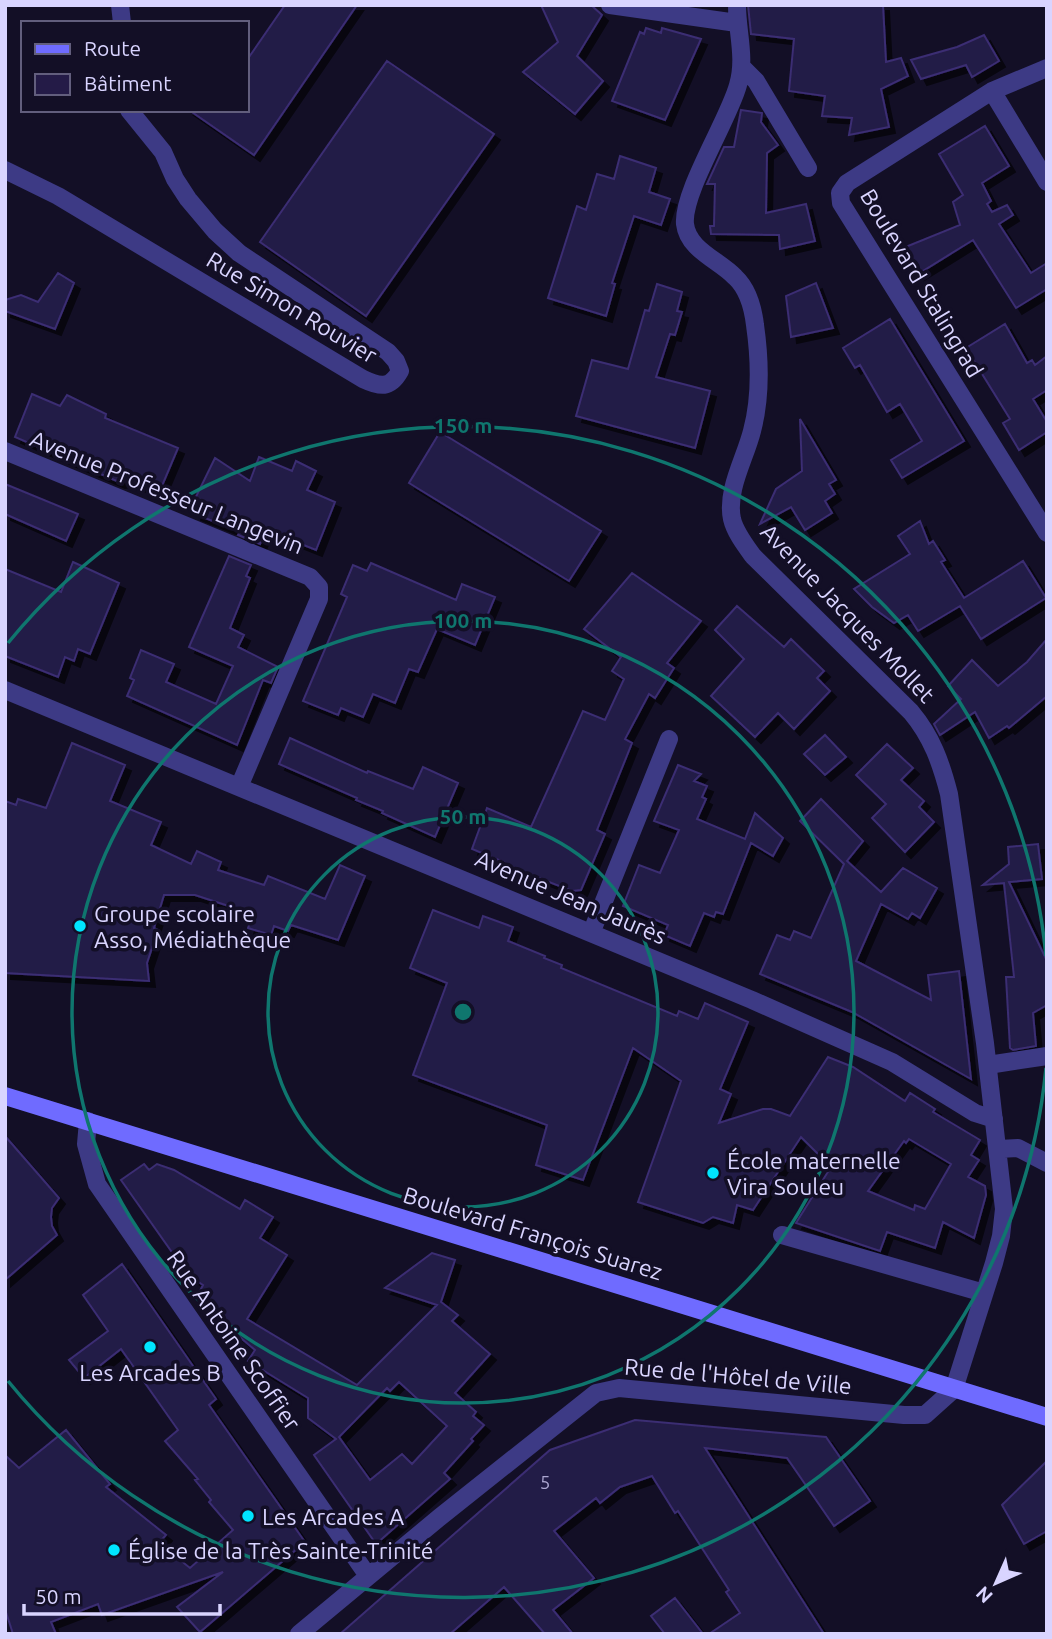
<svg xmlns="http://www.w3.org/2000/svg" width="1052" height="1639" font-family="Ubuntu,sans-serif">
<defs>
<filter id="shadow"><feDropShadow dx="6" dy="6" stdDeviation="0" flood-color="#0009"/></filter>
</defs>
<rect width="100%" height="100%" fill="#130f26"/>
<!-- building -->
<path fill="#241b47" stroke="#3b2d73" stroke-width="2" fill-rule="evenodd" filter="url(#shadow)" d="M285 5H357L254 155 189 110H247V60Z
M541 5H591L602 15 577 56 603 81 575 114 523 72 558 42Z
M748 5H883L886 62 901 58 908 76 881 89 889 127 849 135 852 118 822 116 825 96 789 91 794 39 751 34Z
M646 28 661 33 662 28 701 39 665 120 612 101 640 32 644 34Z
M984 35 999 61 972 77 966 65 921 79 911 60 957 47Z
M387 61 494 134 366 316 260 242Z
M741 110 762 113 761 122 778 145 767 153 766 213 806 204 815 241 780 249 779 235 711 234 710 226H714L715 184H707L724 147H734Z
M985 126 1009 166 982 183 991 201 987 204 992 212 1007 205 1013 215 999 224 1031 273 1047 263V289L1016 308 973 240 918 274 903 248 960 225 953 202 963 195 939 154Z
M620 156 656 168 649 192 670 199 661 225 634 216 612 283 615 284 606 316 548 298 577 206 586 210 597 174 614 179Z
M58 273 74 283 55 329 5 311V300L21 295 38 302Z
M816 283 833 328 791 337 786 296Z
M657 284 682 292 677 311 682 312 675 335 670 334 656 377 710 391 695 448 576 416 592 360 628 369 645 310 649 311Z
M890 319 964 441 902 478 891 460 922 441 900 404 887 412 860 365 855 368 843 348Z
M1005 324 1027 363 1032 360 1035 365 1047 356V390L1033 399 1047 422V432L1019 450 1003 423 1010 419 966 348Z
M32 394 60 406 67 395 106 414 105 418 178 448 159 493 127 481 119 482 15 437Z
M800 419 836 480 829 484 835 494 825 501 832 513 805 530 791 507 760 524 776 489 802 471Z
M440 432 601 531 569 581 409 483Z
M259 457 292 471 296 461 316 471 307 490 335 502 316 550 266 530 260 544 238 535 240 532 195 514 197 509 191 507 215 458 250 481Z
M5 484 78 514 66 541 5 514Z
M920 521 929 544 933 541 945 560 941 562 964 598 1023 561 1046 598 981 639 960 606 918 631 908 615 894 623 872 607 854 589 910 554 898 536Z
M229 556 251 565 246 576 250 578 230 628 244 635 238 647 278 667 271 683 263 680 237 745 127 696 134 680 130 678 141 650 174 664 166 682 216 704 233 666 189 647Z
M73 562 119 583 90 654 78 649 74 661 65 657 58 677 5 656V569L61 592Z
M371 563 456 600 462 584 495 597 475 645 437 629 418 672 409 669 395 703 373 694 363 717 341 708 338 715 303 701 347 597 341 594 353 565 367 571Z
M632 573 701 621 667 663 674 668 655 698 649 694 625 739 632 743 597 830 605 834 581 890 572 891 534 876 532 882 502 869 504 862 472 849 487 808 531 827 583 711 605 720 624 679 612 671 621 657 584 629Z
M737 606 784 647 791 639 824 671 817 678 830 691 794 729 778 713 755 737 711 696 744 659 715 630Z
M1047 639V696L1009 728 1007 726 989 738 975 712 940 735 934 724 961 699 948 686 972 660 998 686 1027 662Z
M825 735 846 757 825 775 804 754Z
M290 738 367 773 368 771 413 789 423 767 458 783 435 837 382 813 383 811 356 800 357 798 279 764Z
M72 743 125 765 110 801 161 822 151 845 191 864 197 851 221 862 218 870 264 885 268 876 325 899 340 865 365 876 338 940 291 925 288 931 274 926 271 935 248 928 253 914 195 895H164L154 928 158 930 147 963 149 981 5 973V801L16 805 18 799 46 808Z
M887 744 913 768 901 780 924 801 919 807 934 822 905 852 872 818 886 804 856 775Z
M678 765 701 774 694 781 707 786 702 797 706 799 697 819 745 839 755 813 783 838 773 856 751 843 723 914 716 912 714 917 704 913 690 946 664 935 668 925 623 906 639 865 660 873 679 830 654 821Z
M821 799 863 841 847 861 881 892 903 868 937 888 920 918 912 913 908 919 881 904 856 961 931 1000 928 975 959 971 971 1079 852 1012 760 974 777 935 790 940 794 931 811 938 844 864 800 821Z
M1038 844 1042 879 1009 882 1047 961V1005L1033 1013 1036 1046 1013 1050 1010 1048 1006 977H1014L1004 883 983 885 1009 864 1008 847Z
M433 910 479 928 483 916 513 927 508 941 545 956 544 958 562 965 561 968 677 1016 679 1011 698 1019 705 1003 748 1022 720 1089 731 1094 719 1123 763 1109H771L790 1116 828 1057 853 1067 905 1101 910 1093 935 1109 933 1112 980 1140 971 1155 979 1160 968 1177 985 1186 986 1195 974 1238 943 1222 935 1248 887 1232 880 1251 796 1223 831 1167 801 1137 753 1210 737 1205 733 1223 713 1217 703 1223 638 1202 681 1081 633 1048 583 1180 536 1165 547 1125 413 1075 447 983 410 968ZM909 1139 951 1164 925 1209 915 1205 914 1210 868 1191 904 1141 906 1143Z
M5 1136 59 1198 52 1208 51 1217 52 1226 57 1235 5 1280Z
M144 1164 149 1170 157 1164 174 1170 240 1209 245 1200 273 1217 260 1238 287 1255 247 1319 357 1385 437 1305 385 1288 432 1253 455 1260 441 1302 458 1315 452 1321 490 1354 455 1393 476 1412 473 1416 484 1425 471 1439 473 1441 444 1473 450 1479 376 1544 314 1455 336 1439 308 1418V1398L248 1361 255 1350 202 1305 208 1296 200 1291 203 1285 188 1275 121 1180ZM399 1382 447 1426 412 1464 402 1454 370 1480 339 1437 387 1388 390 1391Z
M122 1264 216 1399 209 1405 305 1542 200 1632 177 1607 223 1572 102 1615 98 1604 51 1622 56 1634H13L5 1609V1455L19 1468 66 1430 110 1484 106 1487 166 1535 159 1543 190 1568 233 1530 209 1502 211 1500 195 1480 198 1479 165 1441 178 1430 121 1349 84 1378 69 1360 108 1331 83 1295Z
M635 1420 826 1437 870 1501 834 1526 787 1458 705 1448 824 1634H709L740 1613 726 1592 729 1590 678 1511 675 1513 652 1476 620 1487 600 1503 596 1498 554 1531 594 1578 553 1610 573 1634H545L504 1587 450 1634H340L550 1450Z
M1047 1461V1531L1024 1544 1002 1505Z
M675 1598 703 1634H665L651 1616Z"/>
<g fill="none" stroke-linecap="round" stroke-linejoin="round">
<!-- minor -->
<path stroke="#3d3a85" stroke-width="18" d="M120 5 122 23
M610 5 737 23
M742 67 756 81 808 168
M1047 68 992 91 847 183 840 193 841 203 1047 533
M992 91 1047 182
M5 170 58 196 363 379C380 387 390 389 400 371L396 361 388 352 239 253 215 231 188 199 175 179 163 152 129 110
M5 451 310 577 319 587V599L239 787
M5 690 752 1000 892 1062 975 1113 994 1119
M592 931 669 739
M988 1065 1047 1056
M88 1121 86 1144 97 1184 368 1576
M999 1149 1018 1148 1047 1163
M782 1235 984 1293
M299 1634 440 1517 596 1393 619 1388 904 1415H925L954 1389 994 1263 1001 1236 1004 1209 985 1043 949 794C941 763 932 737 911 712L753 556C745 545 735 532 732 519 726 490 745 459 752 431 761 397 760 360 755 325 753 308 748 289 735 277 719 260 688 250 685 224 682 192 729 119 738 85 746 58 737 32 737 5"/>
<!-- secondary -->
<path stroke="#6f6bff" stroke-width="18" d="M5 1096 1047 1417"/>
</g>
<!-- distance rings -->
<g fill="none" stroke="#0f766e" stroke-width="3.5">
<circle cx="463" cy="1012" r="195"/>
<circle cx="463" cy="1012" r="391"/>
<path d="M1046 1068A586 586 0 0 1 8 1381M8 643A586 586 0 0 1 1046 956"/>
</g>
<!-- markers -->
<g fill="#00e5ff" stroke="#130f26" stroke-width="2.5">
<circle cx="80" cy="926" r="7"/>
<circle cx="713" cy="1173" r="7"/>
<circle cx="150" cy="1347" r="7"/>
<circle cx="248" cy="1516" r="7"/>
<circle cx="114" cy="1550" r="7"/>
</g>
<g text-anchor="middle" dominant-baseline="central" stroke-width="7" stroke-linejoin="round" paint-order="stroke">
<!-- number labels -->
<g font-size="19" fill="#aca6d1">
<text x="545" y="1482">5</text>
</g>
<!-- street labels -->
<g font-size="23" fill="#d9d4ff" stroke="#130f26">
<text transform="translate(922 283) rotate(59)">Boulevard Stalingrad</text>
<text transform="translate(292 307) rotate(31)">Rue Simon Rouvier</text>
<text transform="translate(167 492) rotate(22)">Avenue Professeur Langevin</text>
<text transform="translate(848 613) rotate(46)">Avenue Jacques Mollet</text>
<text transform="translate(571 897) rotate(23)">Avenue Jean Jaurès</text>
<text transform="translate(533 1233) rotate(17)">Boulevard François Suarez</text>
<text transform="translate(234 1340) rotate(55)">Rue Antoine Scoffier</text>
<text transform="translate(738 1376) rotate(5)">Rue de l'Hôtel de Ville</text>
</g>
<!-- poi labels -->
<g font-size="23" fill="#d9d4ff" stroke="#130f26" text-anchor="start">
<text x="94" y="913">Groupe scolaire<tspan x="94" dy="26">Asso, Médiathèque</tspan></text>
<text x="727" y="1160">École maternelle<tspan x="727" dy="26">Vira Souleu</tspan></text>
<text x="150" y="1372" text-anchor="middle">Les Arcades B</text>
<text x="262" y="1516">Les Arcades A</text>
<text x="128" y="1550">Église de la Très Sainte-Trinité</text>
</g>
</g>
<circle cx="463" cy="1012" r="10" fill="#0f766e" stroke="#130f26" stroke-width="3.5"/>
<g font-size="21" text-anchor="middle" font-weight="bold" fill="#0f766e" stroke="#130f26" stroke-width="7" stroke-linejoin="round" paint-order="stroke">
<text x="463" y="433">150 m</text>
<text x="463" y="628">100 m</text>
<text x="463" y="824">50 m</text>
</g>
<!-- border -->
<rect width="1052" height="1639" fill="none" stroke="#d9d4ff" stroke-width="14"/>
<!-- legend -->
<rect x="21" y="21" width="228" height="91" fill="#130f26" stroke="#625e7d" stroke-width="2"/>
<rect x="35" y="44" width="35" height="10" fill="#6f6bff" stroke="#625e7d" stroke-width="2"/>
<text x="84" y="56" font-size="21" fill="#d9d4ff">Route</text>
<rect x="35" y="74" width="35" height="21" fill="#241b47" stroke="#625e7d" stroke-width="2"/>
<text x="84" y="91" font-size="21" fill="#d9d4ff">Bâtiment</text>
<!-- north arrow -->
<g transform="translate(996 1583) rotate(225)" stroke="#130f26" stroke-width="5" paint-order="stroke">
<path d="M0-5L12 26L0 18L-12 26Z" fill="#d9d4ff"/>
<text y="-10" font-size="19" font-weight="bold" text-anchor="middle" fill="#d9d4ff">N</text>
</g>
<!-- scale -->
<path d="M24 1604v10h196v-10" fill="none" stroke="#d9d4ff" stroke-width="3.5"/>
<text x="35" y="1604" font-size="21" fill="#d9d4ff" stroke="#130f26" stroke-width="5" paint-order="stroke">50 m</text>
</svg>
